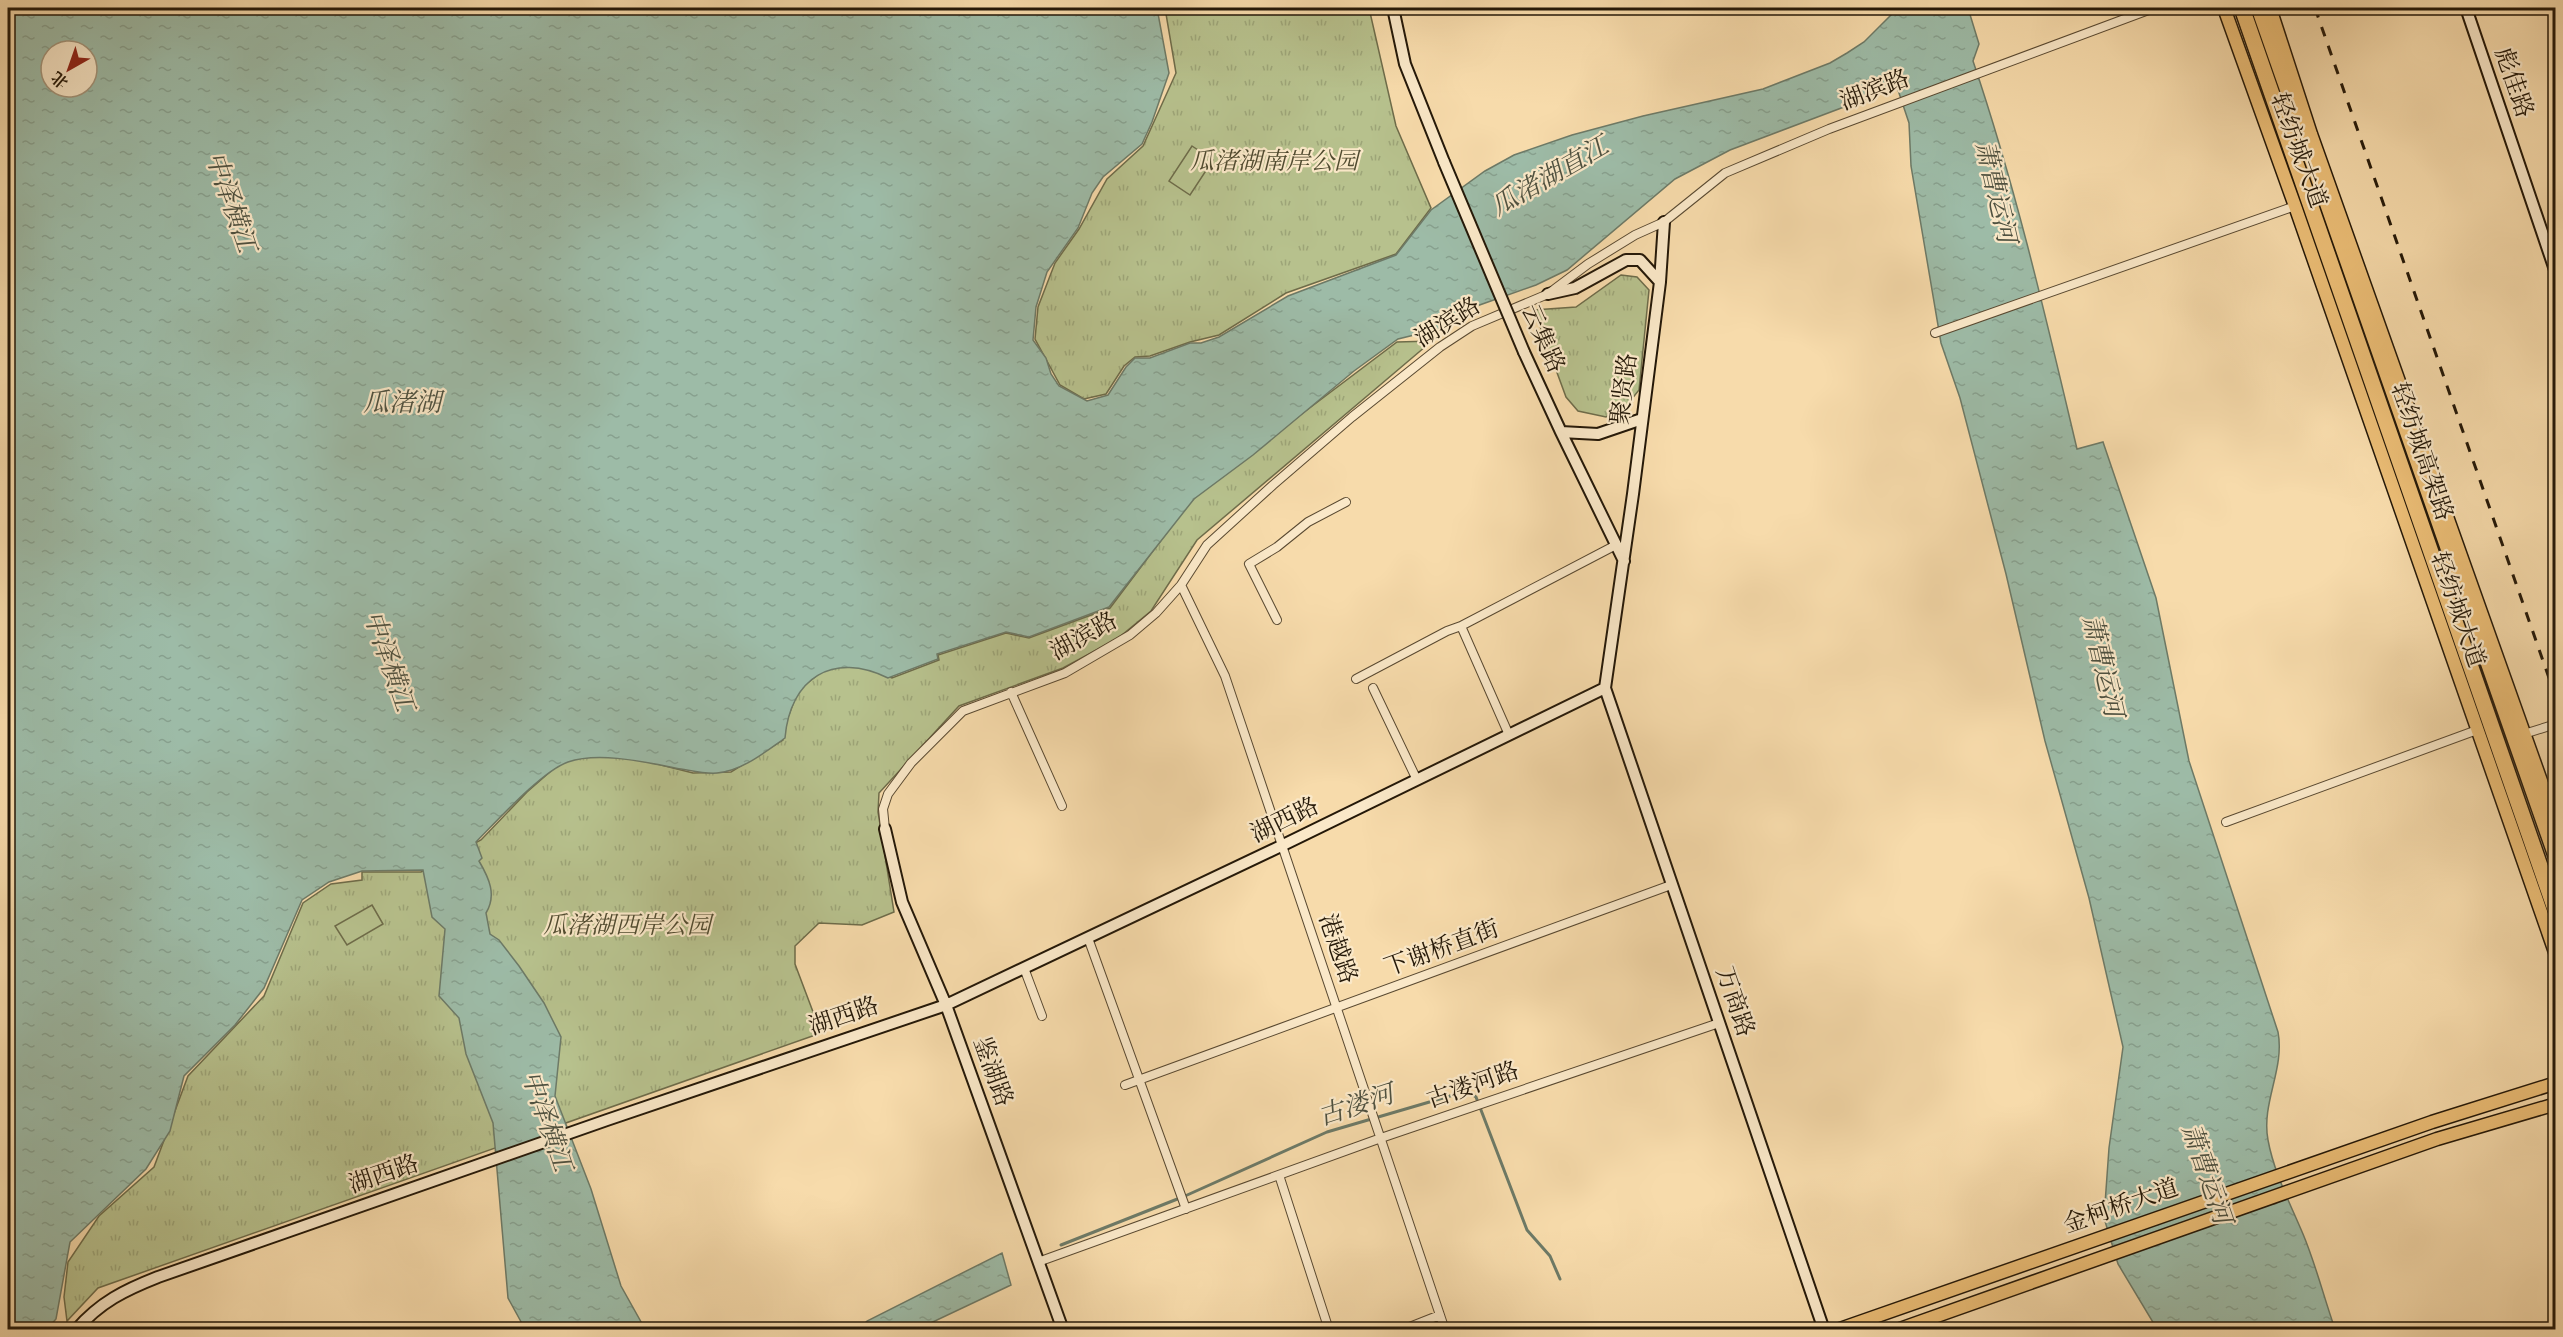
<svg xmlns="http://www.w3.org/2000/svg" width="2563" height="1337" font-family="'IM FELL English','Noto Serif SC',serif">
<defs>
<pattern id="park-tufts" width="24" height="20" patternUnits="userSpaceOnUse" patternTransform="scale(1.5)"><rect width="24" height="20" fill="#b7c18d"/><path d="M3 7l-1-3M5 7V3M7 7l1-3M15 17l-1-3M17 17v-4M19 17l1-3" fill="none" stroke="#9da578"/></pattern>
<pattern id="water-ripples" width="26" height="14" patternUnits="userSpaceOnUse" patternTransform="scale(1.5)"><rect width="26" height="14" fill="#9dbba7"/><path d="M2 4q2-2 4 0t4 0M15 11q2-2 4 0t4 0" fill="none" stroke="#87a08e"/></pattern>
</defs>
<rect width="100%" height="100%" fill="#f7dbab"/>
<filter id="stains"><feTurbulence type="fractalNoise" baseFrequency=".00333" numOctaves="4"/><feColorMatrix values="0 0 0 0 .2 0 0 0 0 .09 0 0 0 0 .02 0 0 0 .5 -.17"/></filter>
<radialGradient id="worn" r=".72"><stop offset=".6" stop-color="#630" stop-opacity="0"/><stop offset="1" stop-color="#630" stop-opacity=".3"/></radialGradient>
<!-- park -->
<path fill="url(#park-tufts)" stroke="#6e6c4a" stroke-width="1.5" d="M1165 8H1369L1396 126 1431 208 1396 254 1286 293 1219 335 1190 342 1150 356 1135 357 1124 366 1106 394 1084 399 1060 385 1035 339 1038 307 1055 263 1079 229 1107 179 1143 146 1176 73Z
M1621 275 1637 277 1649 290 1639 390 1627 405 1606 417 1578 411 1566 397 1534 310 1576 307Z
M1432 341 1197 540 1151 611 1117 639 1063 668 959 706 879 793 878 812 894 912 862 925 819 923 795 946V964L821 1033 98 1288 67 1321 64 1297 68 1262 99 1216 154 1167 188 1076 264 996 303 903 331 884 362 880V872H421L481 840 527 792 568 756 629 757 693 773 731 772 783 740 787 720 798 691 826 668 860 665 892 678 939 660 938 655 1006 633 1029 638 1110 608 1186 507 1205 487 1397 342Z"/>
<!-- garden -->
<path fill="#b7c18d" stroke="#6e6c4a" stroke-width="1.5" d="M1192 146 1213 160 1190 195 1169 181Z
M372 905 383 924 347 945 335 926Z"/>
<!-- water -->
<path fill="url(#water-ripples)" stroke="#6d7a67" stroke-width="1.5" fill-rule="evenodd" d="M8 8H1157L1169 73 1152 122 1142 144 1103 177 1092 193 1078 228 1047 272 1036 307 1033 340 1046 358 1051 374 1059 386 1087 401 1108 395 1126 367 1135 358H1150L1190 343H1201L1219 337 1288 296 1396 255 1431 210 1485 171 1514 155 1572 135 1643 116 1763 89 1830 63 1847 53 1864 42 1898 8H1968L1979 44 1973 61C2016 188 2046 318 2077 449L2103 442 2156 598 2189 761 2278 1032C2285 1069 2261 1103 2268 1140 2274 1173 2290 1203 2303 1234 2316 1265 2324 1298 2335 1329H2157L2118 1264 2104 1218 2109 1148 2123 1047 2089 898 2045 741 2006 574 1960 398 1941 343 1911 166 1909 123 1897 87 1730 150 1675 179 1567 270 1536 285 1474 307 1451 326 1398 339 1354 371 1253 455 1194 499 1109 607 1029 637 1006 632 937 654 938 659 888 678C833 651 790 678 785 738 765 752 742 771 717 773 705 774 693 771 681 769 649 763 600 751 568 762 542 771 497 821 476 842L482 858 479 861C489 878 497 895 486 913L490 934 499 940 519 966 544 1003 561 1037 555 1096 591 1189 621 1286 645 1329H525L508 1298 493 1123 466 1054 459 1018 439 996 445 929 432 917 423 870 362 871 329 882 302 900 264 988 235 1025 184 1076 170 1131 146 1169 70 1242 56 1319 47 1329H8ZM51 51H87V87H51Z
M1002 1253 1011 1285 918 1329H859L867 1321Z"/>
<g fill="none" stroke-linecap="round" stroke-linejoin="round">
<!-- stream -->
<path stroke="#6d7a67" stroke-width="3" d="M1061 1245 1185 1196 1327 1132 1467 1091 1476 1097 1527 1230 1550 1256 1560 1279"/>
<defs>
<path id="street" d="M1935 333 2295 206
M1181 585 1225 676 1445 1330
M1277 620 1249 564 1277 547 1308 522 1346 502
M1356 679 1447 631 1461 626
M1373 688 1417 780
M1011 692 1062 806
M2524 734 2556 724
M1509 735 1461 626 1616 545
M2226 822 2477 730
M885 829 883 809 888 794 911 763 963 711 1065 673 1130 635 1156 613 1181 585 1207 545 1273 485 1352 417 1440 347 1472 326 1548 294 1588 264 1635 235 1664 222 1725 173 1829 129 2154 8
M1088 938 1186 1209
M1024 968 1042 1016
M1125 1085 1671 885
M1279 1175 1329 1330
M1038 1262 1381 1138 1719 1023
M1402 1330 1440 1315"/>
<path id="secondary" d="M1393 8 1405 64 1444 162
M2466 8 2556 273
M1664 222 1660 282 1633 494 1605 688 1824 1330
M1548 294 1575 288 1626 260H1640L1660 282
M1524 352 1561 432 1624 561
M1561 432 1598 434 1642 419
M885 829 902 902 946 1005 1063 1330
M76 1330C100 1302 125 1290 158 1277L607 1120 946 1005 1281 846 1605 688"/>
<path id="primary" d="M2224 8 2295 206 2556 955
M2270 8 2311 134 2556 823
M1837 1330 2432 1122 2556 1083
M1897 1330 2437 1139 2556 1104"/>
<path id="highway" d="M2242 8 2556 912
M2259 8 2556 856"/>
</defs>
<!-- street casing -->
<use href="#street" stroke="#594931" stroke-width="10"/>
<!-- secondary casing -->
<use href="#secondary" stroke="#241808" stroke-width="14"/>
<!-- primary casing -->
<use href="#primary" stroke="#241808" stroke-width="15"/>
<!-- highway casing -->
<use href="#highway" stroke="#241808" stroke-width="18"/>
<!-- street -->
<use href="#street" stroke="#fae8c8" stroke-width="8"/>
<!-- secondary -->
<use href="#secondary" stroke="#fae8c8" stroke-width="10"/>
<!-- primary -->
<use href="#primary" stroke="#ecbe76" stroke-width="12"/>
<!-- highway -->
<use href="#highway" stroke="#ecbe76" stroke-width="15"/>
<!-- rail -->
<path stroke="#241808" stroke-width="3" stroke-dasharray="10 10" stroke-linecap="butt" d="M2315 8 2556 698"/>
<defs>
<path id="secondary-bridge" d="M1444 162 1524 352"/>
</defs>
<!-- secondary-bridge casing -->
<use href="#secondary-bridge" stroke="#241808" stroke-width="14" stroke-linecap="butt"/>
<!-- secondary-bridge -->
<use href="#secondary-bridge" stroke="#fae8c8" stroke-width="10"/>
</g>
<g text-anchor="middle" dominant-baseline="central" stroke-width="4.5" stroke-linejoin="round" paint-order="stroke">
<!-- street labels -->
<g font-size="24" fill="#241808" stroke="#fae8c8">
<text transform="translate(2513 83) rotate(71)">彪佳路</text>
<text transform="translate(1875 91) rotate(-21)">湖滨路</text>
<text transform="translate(2298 151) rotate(70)">轻纺城大道</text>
<text transform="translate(1448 323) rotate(-32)">湖滨路</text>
<text transform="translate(1542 339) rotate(66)">云集路</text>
<text transform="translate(1625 389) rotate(-83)">聚贤路</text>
<text transform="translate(2421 452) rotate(71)">轻纺城高架路</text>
<text transform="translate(2457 610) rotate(71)">轻纺城大道</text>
<text transform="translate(1084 637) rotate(-29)">湖滨路</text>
<text transform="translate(1285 821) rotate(-26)">湖西路</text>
<text transform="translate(1337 949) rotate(71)">港越路</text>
<text transform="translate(1442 949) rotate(-20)">下谢桥直街</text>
<text transform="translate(1734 1002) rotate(71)">万商路</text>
<text transform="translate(844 1017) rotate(-19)">湖西路</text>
<text transform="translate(992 1072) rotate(70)">鉴湖路</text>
<text transform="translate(1473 1086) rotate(-19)">古溇河路</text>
<text transform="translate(384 1175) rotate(-19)">湖西路</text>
<text transform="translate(2121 1207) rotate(-19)">金柯桥大道</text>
</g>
<!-- park labels -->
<g font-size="24" font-style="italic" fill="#504b30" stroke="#fae8c8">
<text x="1274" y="162">瓜渚湖南岸公园</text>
<text x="627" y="926">瓜渚湖西岸公园</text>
</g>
<!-- water labels -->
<g font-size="26" font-style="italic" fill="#4e5140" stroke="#fae8c8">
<text transform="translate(1550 177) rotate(-30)">瓜渚湖直江</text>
<text transform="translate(1995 192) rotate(77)">萧曹运河</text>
<text transform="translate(230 202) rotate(71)">中泽横江</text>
<text x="402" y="403">瓜渚湖</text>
<text transform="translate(388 661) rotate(71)">中泽横江</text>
<text transform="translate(2102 666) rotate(77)">萧曹运河</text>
<text transform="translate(1356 1106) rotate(-18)">古溇河</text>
<text transform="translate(546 1121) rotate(71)">中泽横江</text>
<text transform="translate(2206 1174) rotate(71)">萧曹运河</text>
</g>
</g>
<!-- margin -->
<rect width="2563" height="1337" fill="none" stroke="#f7dbab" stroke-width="30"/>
<rect x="9" y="9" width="2545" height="1319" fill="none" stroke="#241808" stroke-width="3"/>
<rect x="15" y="15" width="2533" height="1307" fill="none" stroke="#241808" stroke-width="1.5"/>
<!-- north arrow -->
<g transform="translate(69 69) rotate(220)"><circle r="28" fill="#fae8c8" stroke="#a4957b" stroke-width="1.5"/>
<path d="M0-4.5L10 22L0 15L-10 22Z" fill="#8f2418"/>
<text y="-9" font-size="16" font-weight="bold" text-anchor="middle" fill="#241808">北</text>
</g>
<rect width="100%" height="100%" filter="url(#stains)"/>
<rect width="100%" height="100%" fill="url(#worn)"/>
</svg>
